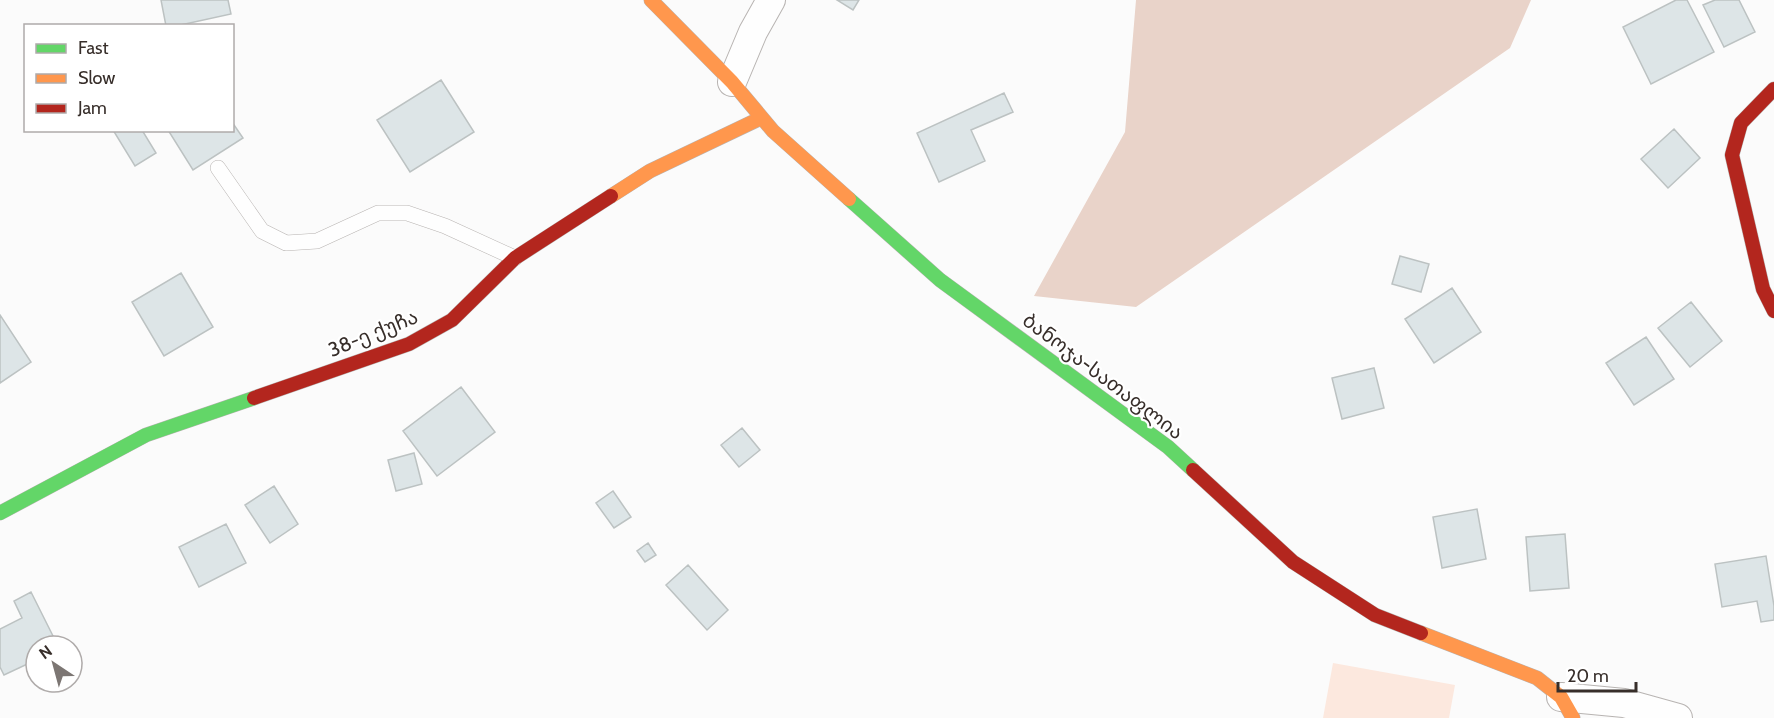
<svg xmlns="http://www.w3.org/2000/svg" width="1774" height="718" font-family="Cabin,'Noto Sans Georgian',sans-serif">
<rect width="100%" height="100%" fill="#fbfbfb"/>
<!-- green -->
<path fill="#fce8de" d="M1333 663 1455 685 1449 718H1323Z"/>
<!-- forest -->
<path fill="#e9d3c9" d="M1136 0H1531L1510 48 1136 307 1034 296 1125 132Z"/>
<!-- building -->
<path fill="#dde5e7" stroke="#bcc2c2" stroke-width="1.5" d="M161 0H228L231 14 176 26H166Z
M837 0H859L853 10Z
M1676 0H1687L1714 52 1651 84 1623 27Z
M1715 0H1739L1755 32 1724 47 1703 5Z
M441 80 474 132 410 172 377 120Z
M1004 93 1013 112 971 130 985 161 939 182 917 133Z
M232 122 243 138 193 170 168 130H232Z
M1674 129 1700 158 1668 188 1641 159Z
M113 130H142L156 153 135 166Z
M1400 256 1429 264 1421 292 1392 284Z
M181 273 213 327 164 356 132 302Z
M1452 288 1481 332 1434 363 1405 319Z
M1691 302 1722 341 1690 367 1658 328Z
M0 315 31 362 0 383Z
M1646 337 1674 379 1634 405 1606 363Z
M1374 368 1384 408 1342 419 1332 378Z
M461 387 495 432 437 476 403 431Z
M742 428 760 450 739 467 721 445Z
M414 453 422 484 396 491 388 460Z
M274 486 298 524 270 543 245 505Z
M613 491 631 517 614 528 596 503Z
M1477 509 1486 559 1442 568 1433 517Z
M226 524 246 563 199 587 179 547Z
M1565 534 1569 588 1530 591 1526 537Z
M648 543 656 555 645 562 637 551Z
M1766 556 1774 606V620L1761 622 1757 601 1722 607 1715 564Z
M688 565 728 610 707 630 666 585Z
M31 592 58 646H36V660L4 675 0 667V629L22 618 14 601Z"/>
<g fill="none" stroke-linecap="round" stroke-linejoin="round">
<defs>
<path id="lane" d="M218 168 262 231 286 243 317 241 378 213H407L445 226 515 258"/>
<path id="street" d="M732 82 753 32 771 0
M1561 697 1624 703 1678 718"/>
<path id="fast" d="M849 199 940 280 1168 447 1193 470
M0 513 146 435 254 398"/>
<path id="slow" d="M651 0 732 82 773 131 849 199
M611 196 650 171 761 118
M1421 633 1537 678 1561 697 1573 718"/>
<path id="jam" d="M1774 89 1741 123 1732 155 1763 289 1774 311
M254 398 409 344 452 320 515 258 611 196
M1193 470 1293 562 1375 615 1421 633"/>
</defs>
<!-- lane casing -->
<use href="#lane" stroke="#b8b4b2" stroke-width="16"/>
<!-- street casing -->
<use href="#street" stroke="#b8b4b2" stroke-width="30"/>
<!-- fast casing -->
<use href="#fast" stroke="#b8b4b2" stroke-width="15"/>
<!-- slow casing -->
<use href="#slow" stroke="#b8b4b2" stroke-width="15"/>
<!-- jam casing -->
<use href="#jam" stroke="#b8b4b2" stroke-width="15"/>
<!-- lane -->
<use href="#lane" stroke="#fefefe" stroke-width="15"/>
<!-- street -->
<use href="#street" stroke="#fefefe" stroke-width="28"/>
<!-- fast -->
<use href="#fast" stroke="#63d668" stroke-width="14"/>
<!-- slow -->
<use href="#slow" stroke="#ff974d" stroke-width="14"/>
<!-- jam -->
<use href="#jam" stroke="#b3261e" stroke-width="14"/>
</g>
<g text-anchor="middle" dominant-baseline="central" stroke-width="4.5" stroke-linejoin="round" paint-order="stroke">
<!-- street labels -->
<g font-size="20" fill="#372e2a" stroke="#fff">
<text transform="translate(373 333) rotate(-22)">38-ე ქუჩა</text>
<text transform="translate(1103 376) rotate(37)">ბანოჯა-სათაფლია</text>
</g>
</g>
<!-- legend -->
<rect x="24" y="24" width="210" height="108" fill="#ffffff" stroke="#afabaa" stroke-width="1.5"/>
<rect x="36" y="44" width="30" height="9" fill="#63d668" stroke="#afabaa" stroke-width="1.5"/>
<text x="78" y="54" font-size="18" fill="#372e2a">Fast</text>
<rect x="36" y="74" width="30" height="9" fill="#ff974d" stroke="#afabaa" stroke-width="1.5"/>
<text x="78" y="84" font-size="18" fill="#372e2a">Slow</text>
<rect x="36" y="104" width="30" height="9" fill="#b3261e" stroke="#afabaa" stroke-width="1.5"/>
<text x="78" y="114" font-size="18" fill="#372e2a">Jam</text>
<!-- north arrow -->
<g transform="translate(54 664) rotate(324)"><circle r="28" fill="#ffffff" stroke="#afabaa" stroke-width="1.5"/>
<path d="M0-4.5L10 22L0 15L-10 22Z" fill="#7c7673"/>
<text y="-9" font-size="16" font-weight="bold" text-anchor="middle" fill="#372e2a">N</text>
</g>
<!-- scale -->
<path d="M1558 682v9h78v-9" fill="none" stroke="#372e2a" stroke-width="3"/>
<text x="1567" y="682" font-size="18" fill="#372e2a" stroke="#ffffff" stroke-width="4.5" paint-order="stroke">20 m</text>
</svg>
